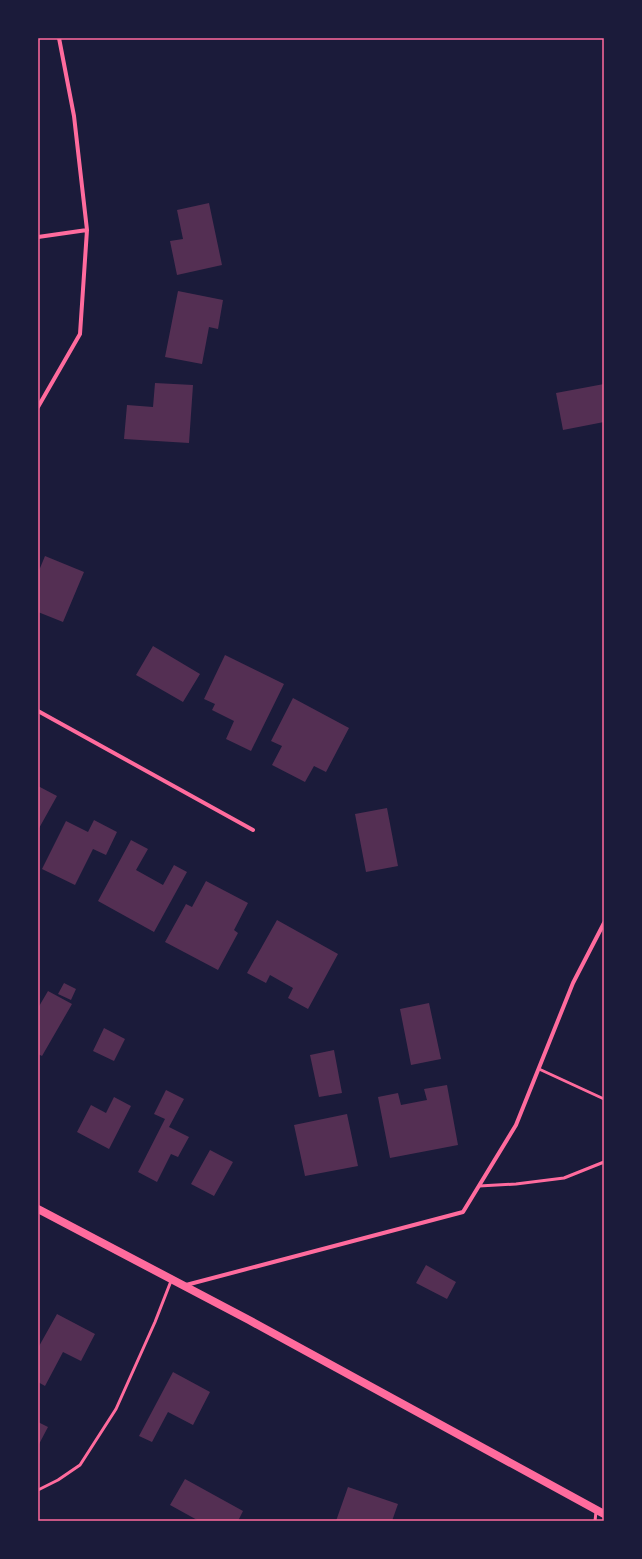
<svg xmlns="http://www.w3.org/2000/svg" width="642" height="1559" font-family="'Fira Sans',sans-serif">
<rect width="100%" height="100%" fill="#1b1b3a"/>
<!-- building -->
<path fill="#542f53" d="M209 203 222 265 177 275 170 241 183 239 177 210Z
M178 291 223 300 218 329 209 327 202 364 165 357Z
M155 383 193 385 189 443 124 439 127 405 153 407Z
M604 384V422L563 430 556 393Z
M45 556 84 572 63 622 38 612V573Z
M153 646 200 674 183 702 136 675Z
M225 655 284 684 251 751 226 739 234 721 212 710 215 704 204 699Z
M293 698 349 728 326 772 314 766 305 782 272 765 282 746 271 741Z
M38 786 57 796 38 830Z
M387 808 398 866 366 872 355 814Z
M94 820 117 832 106 855 93 849 75 885 42 869 66 821 88 832Z
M131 840 148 849 136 870 163 885 174 865 187 872 154 932 98 901Z
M206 881 248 903 234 930 238 933 218 970 165 942 186 904 192 907Z
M277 920 338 954 308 1009 288 998 293 988 270 975 266 983 247 973Z
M64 983 76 989 71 1000 58 994Z
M48 991 72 1004 42 1056 38 1054V1008Z
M429 1003 441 1059 411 1065 400 1009Z
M104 1028 125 1039 114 1061 93 1051Z
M334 1050 342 1093 319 1097 310 1055Z
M447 1085 458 1145 390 1158 378 1097 398 1093 401 1105 427 1100 424 1089Z
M166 1090 184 1099 169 1127 189 1137 178 1157 171 1154 157 1182 138 1172 165 1119 154 1114Z
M114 1097 131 1106 109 1149 77 1132 91 1105 106 1113Z
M347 1114 358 1166 305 1176 294 1125Z
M210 1150 233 1162 214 1196 191 1184Z
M426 1265 456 1282 447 1299 416 1283Z
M57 1314 95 1334 81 1361 63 1352 45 1386 38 1382V1348Z
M173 1372 210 1392 193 1425 168 1412 152 1442 139 1436Z
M38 1422 48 1427 38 1446Z
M185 1479 243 1511 238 1521H199L170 1505Z
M348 1487 398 1504 392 1521H336Z"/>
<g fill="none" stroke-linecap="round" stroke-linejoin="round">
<!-- service -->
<path stroke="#ff6b9d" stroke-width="3" d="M539 1069 604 1099
M479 1186 516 1184 564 1178 604 1162
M38 1490 58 1480 80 1465 116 1409 155 1322 171 1281
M595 1521 596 1512"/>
<!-- minor -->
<path stroke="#ff6b9d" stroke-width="4" d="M38 237 87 230
M38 407 80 334 87 230 74 116 59 38
M38 711 253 830
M186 1285 463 1212 516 1125 573 983 604 923"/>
<!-- secondary -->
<path stroke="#ff6b9d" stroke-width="8" d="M38 1209 249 1320 604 1514"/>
</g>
<!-- border -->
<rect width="642" height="1559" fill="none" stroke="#1b1b3a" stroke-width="78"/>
<rect x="39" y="39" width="564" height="1481" fill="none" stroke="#ff6b9d" stroke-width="1.5"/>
</svg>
